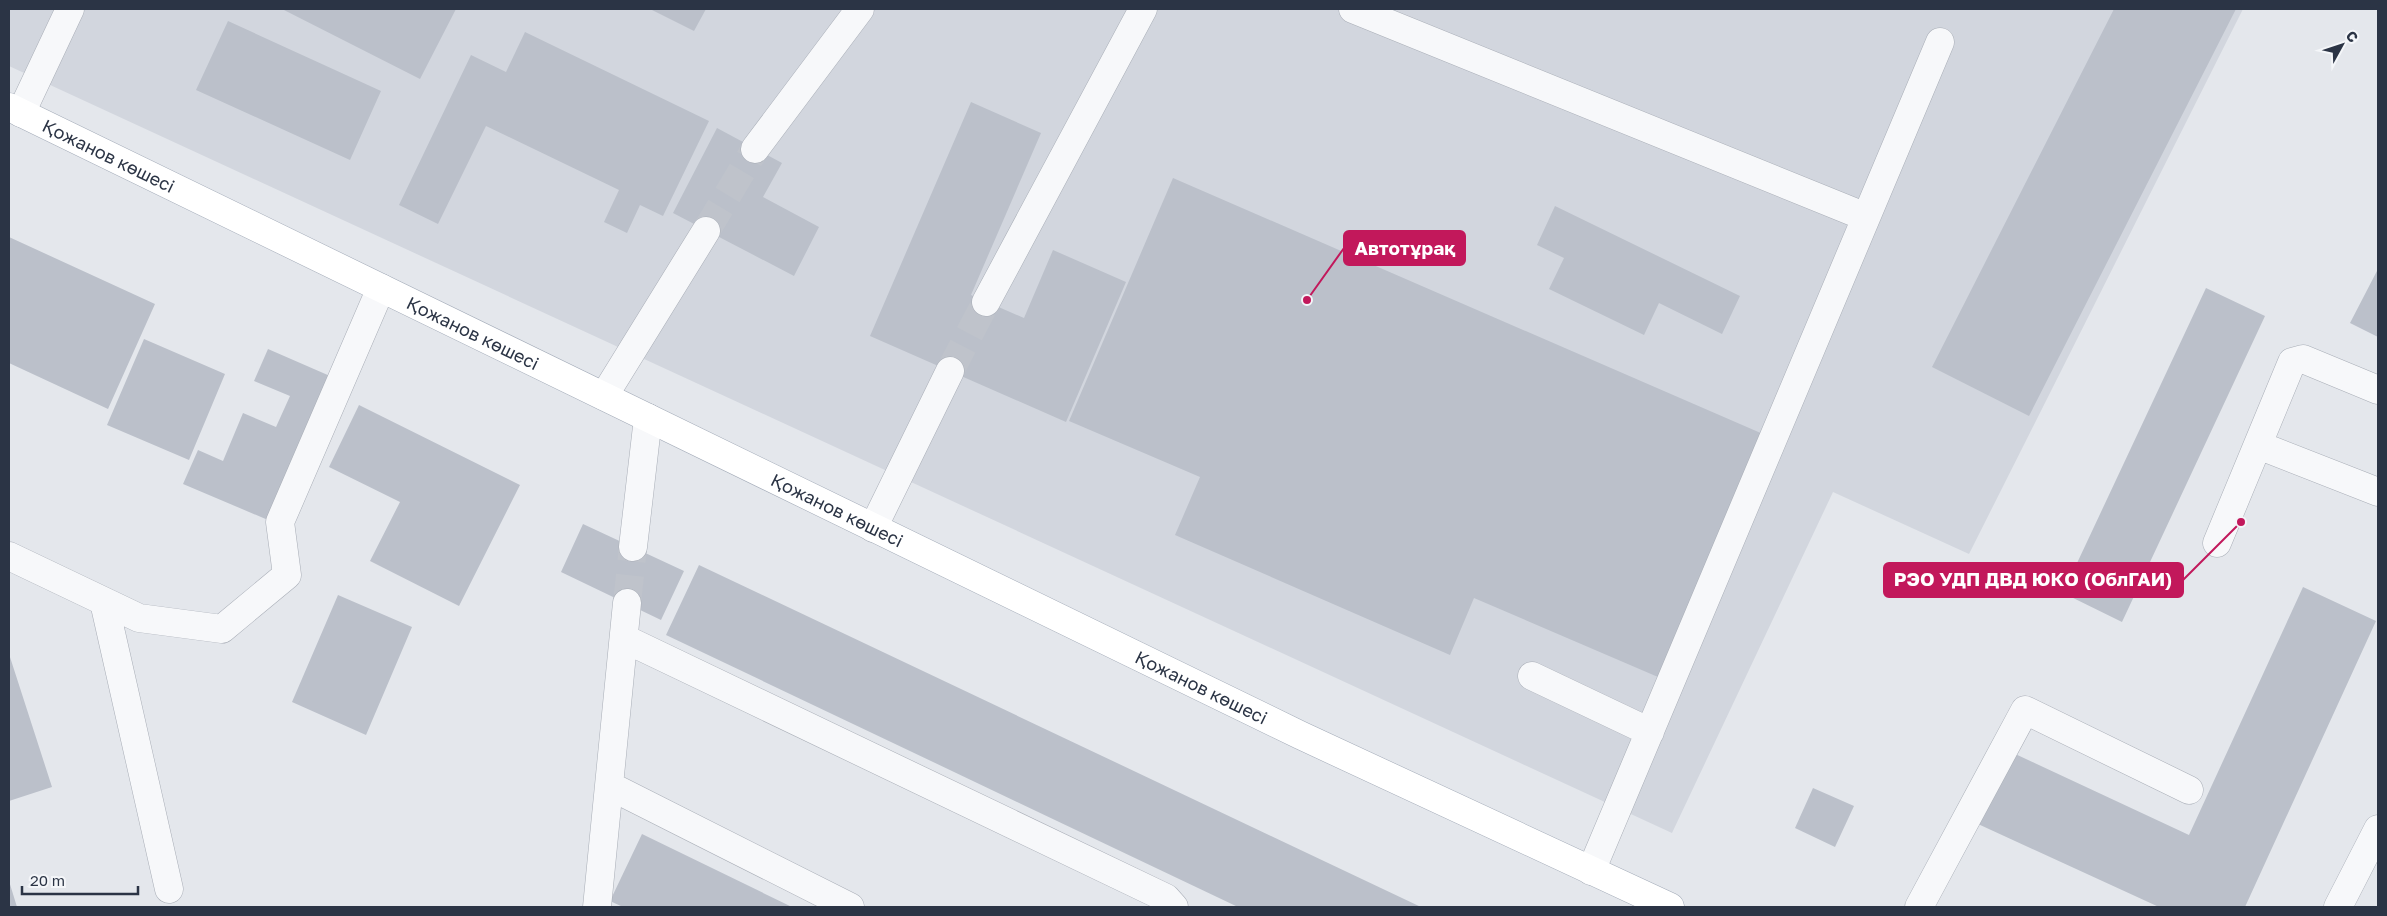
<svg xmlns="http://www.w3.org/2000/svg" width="2387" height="916" font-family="'Golos Text',sans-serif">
<rect width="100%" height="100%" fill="#e4e7ec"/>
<!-- built -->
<path fill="#d2d6de" d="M9 9H2243L1969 554 1833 492 1672 833 9 66Z"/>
<!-- building -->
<path fill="#bbc0ca" d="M282 9H456L420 79Z
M650 9H706L694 31Z
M2114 9H2236L2029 416 1932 367Z
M228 21 381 91 350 160 196 90Z
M525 32 709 121 663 216 640 205 627 233 604 222 619 190 486 126 438 224 399 205 471 55 506 72Z
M971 102 1041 133 971 295 1024 318 1053 250 1126 282 1066 422 870 336Z
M717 128 782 163 763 197 819 227 794 276 673 213Z
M1173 178 1763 434 1658 677 1474 598 1450 655 1175 535 1200 477 1069 421Z
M1555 206 1740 296 1722 334 1659 303 1644 335 1549 289 1564 258 1537 245Z
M9 237 155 304 108 409 9 363Z
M2378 269V337L2350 323Z
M2206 288 2265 316 2122 622 2063 593Z
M144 339 225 374 189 460 107 425Z
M268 349 330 376 268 520 183 484 198 450 223 461 243 413 276 427 290 396 254 381Z
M359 405 520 485 459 606 370 561 400 502 329 467Z
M583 524 684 571 661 620 561 572Z
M699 565 1421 907H1238L666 635Z
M2303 587 2376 621 2245 907H2159L1978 824 2011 752 2189 835Z
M338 595 412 627 366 735 292 702Z
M9 654 52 787 9 801Z
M1813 788 1854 806 1835 847 1795 828Z
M642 834 792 907H623L610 901Z
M9 881 17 907H9Z"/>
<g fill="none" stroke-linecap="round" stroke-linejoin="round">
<!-- minor-tunnel -->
<path stroke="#bfc3cb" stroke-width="28" stroke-dasharray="28 14" stroke-linecap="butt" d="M706 231 755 149
M950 371 986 302
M627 603 633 547"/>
<defs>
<path id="minor" d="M1353 9 1866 217
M21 113 70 9
M755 149 860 9
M986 302 1143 9
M604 396 706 231
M2258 445 2378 492
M873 528 950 371
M2217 543 2292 362 2303 359 2378 390
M633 547 648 418
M9 556 139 618 222 629 287 575 280 522 381 288
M104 602 169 889
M625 639 1166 898 1174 907
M1532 676 1650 732
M610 786 850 907
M1591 871 1940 42
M597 907 627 603
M1919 907 2025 710 2189 790
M2338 907 2378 829"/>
<g id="major">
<path id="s1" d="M9 107 1300 735 1670 907"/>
</g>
</defs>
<!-- minor casing -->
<use href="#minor" stroke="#a9aeb7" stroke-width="29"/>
<!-- major casing -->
<use href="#major" stroke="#a3abb8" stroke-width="29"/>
<!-- minor -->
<use href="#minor" stroke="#f7f8fa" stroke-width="28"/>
<!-- major -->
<use href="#major" stroke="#fff" stroke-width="28"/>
</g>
<g text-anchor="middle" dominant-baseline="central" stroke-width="4.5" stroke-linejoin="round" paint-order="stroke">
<!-- street labels -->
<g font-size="18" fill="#2b3445" stroke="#f4f6f9">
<text stroke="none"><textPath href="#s1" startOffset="111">Қожанов көшесі</textPath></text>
<text stroke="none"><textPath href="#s1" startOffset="516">Қожанов көшесі</textPath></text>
<text stroke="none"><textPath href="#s1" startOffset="921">Қожанов көшесі</textPath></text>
<text stroke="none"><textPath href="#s1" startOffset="1326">Қожанов көшесі</textPath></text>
</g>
</g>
<!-- callouts -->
<path fill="none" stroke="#c2185b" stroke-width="2" d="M1307 300L1344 248M2241 522L2183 580"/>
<g fill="#c2185b" stroke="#f4f6f9" stroke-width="2">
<circle cx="1307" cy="300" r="5"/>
<circle cx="2241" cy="522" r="5"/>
</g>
<g fill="#c2185b" stroke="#c2185b" stroke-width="2">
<rect x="1344" y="231" width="121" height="34" rx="5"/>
<rect x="1884" y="563" width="299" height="34" rx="5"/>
</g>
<g font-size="19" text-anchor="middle" font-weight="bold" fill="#fff">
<text x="1405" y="255">Автотұрақ</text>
<text x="2033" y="586">РЭО УДП ДВД ЮКО (ОблГАИ)</text>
</g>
<!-- border -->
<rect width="2387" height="916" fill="none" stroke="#2b3445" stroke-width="20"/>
<!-- north arrow -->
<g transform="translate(2342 45) rotate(50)" stroke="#f4f6f9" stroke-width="4" paint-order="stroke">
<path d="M0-4L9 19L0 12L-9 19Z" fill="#2b3445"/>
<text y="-8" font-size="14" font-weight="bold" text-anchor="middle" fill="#2b3445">С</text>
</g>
<!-- scale -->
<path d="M22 886v8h116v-8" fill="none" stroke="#2b3445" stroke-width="2.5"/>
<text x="30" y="886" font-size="15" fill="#2b3445" stroke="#f4f6f9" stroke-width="4" paint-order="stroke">20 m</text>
</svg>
